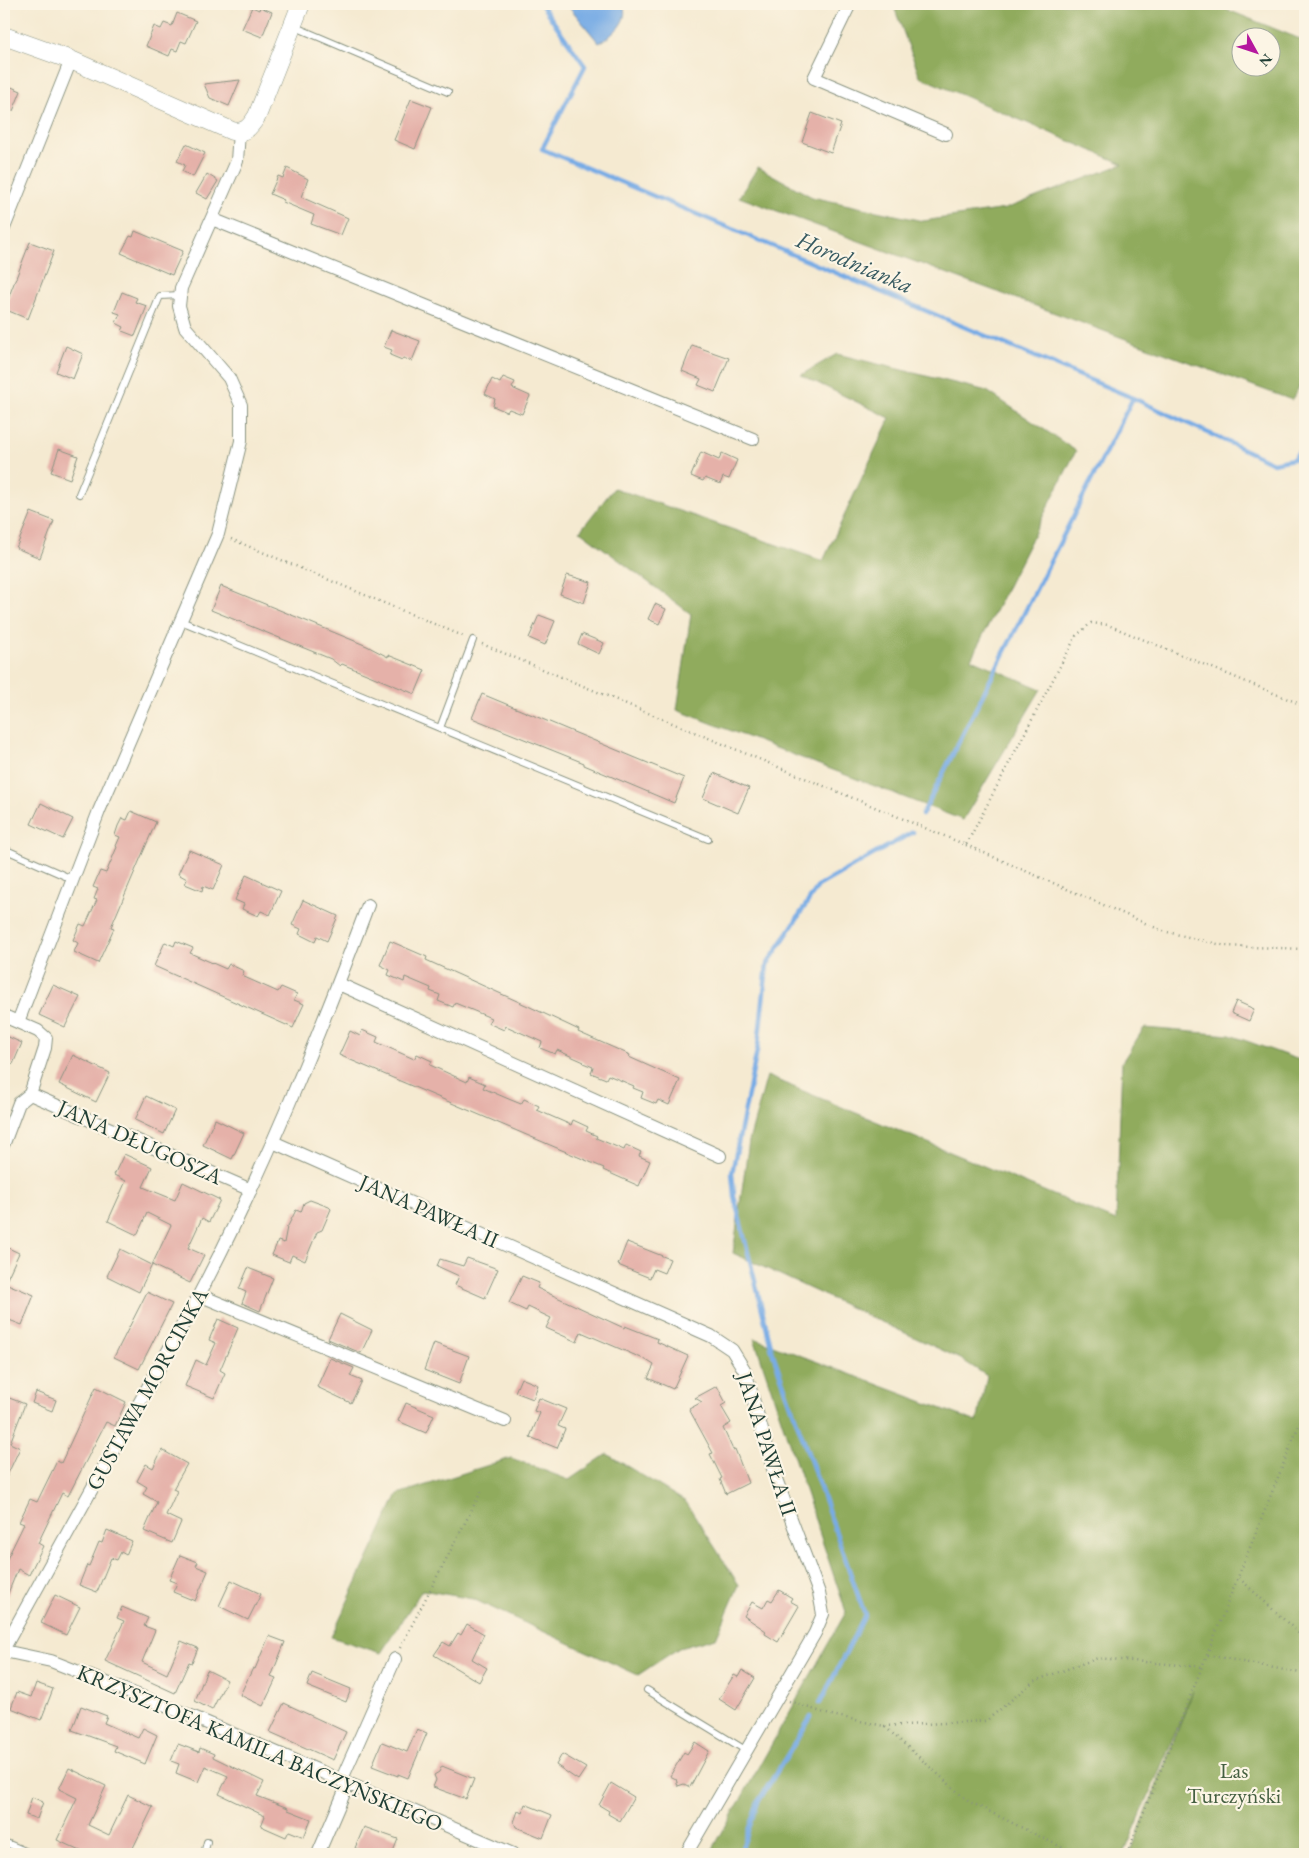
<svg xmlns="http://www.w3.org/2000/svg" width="1309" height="1858" font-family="'EB Garamond',serif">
<rect width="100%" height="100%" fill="#fcf5e5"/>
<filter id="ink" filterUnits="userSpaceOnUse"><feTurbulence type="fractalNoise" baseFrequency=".02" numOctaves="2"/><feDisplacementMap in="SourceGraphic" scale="10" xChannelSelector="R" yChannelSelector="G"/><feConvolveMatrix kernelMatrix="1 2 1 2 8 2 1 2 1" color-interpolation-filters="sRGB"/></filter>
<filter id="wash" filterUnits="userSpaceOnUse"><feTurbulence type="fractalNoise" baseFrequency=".0096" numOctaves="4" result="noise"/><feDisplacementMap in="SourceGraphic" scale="20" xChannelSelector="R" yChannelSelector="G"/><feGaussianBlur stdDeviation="1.12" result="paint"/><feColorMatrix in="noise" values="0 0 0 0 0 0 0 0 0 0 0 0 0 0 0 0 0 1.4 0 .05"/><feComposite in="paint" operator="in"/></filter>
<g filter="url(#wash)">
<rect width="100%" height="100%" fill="#f5ead1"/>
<!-- forest -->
<path fill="#90ab5d" stroke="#587448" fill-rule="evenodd" d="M893 4H1213L1305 41V376L1292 400 739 197 758 167 812 197 923 221 1005 209 1123 164 920 77ZM1242 38H1272V68H1242Z
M837 354 987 391 1076 451 971 659 1041 689 963 820 677 710 691 614 580 531 614 488 823 561 890 418 801 375Z
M1144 1028 1230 1035 1305 1062V1854H1130L1193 1691 1124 1854H710L846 1612 754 1338 977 1422 987 1376 961 1359 733 1253 749 1141 767 1076 1116 1221 1122 1062Z
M607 1454 686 1502 739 1585 716 1638 679 1648 638 1675 473 1599 422 1590 381 1653 331 1637 398 1494 511 1458 569 1480Z"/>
<!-- water -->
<path fill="#78ace5" stroke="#4c748c" d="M567 4H622C632 19 611 37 599 43Z"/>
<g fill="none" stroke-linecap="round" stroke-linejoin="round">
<!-- stream -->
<path stroke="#78ace5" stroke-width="4.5" d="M541 4 585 66 542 149 1133 398 1273 463 1293 459 1305 445
M922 815 1133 398
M820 1703 865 1615 773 1354 734 1196 732 1173 758 1046 767 965 818 886 913 832
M740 1854 758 1802 811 1717"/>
</g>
<g id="blocks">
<!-- building -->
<path fill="#e5b1a9" d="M252 7 259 10 260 7 272 12 262 37 242 29Z
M177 13 196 21 186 43 181 41 177 51 172 49 169 56 146 46 154 26 161 29 164 23 172 26Z
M240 80 229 106 210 98 204 84Z
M4 84 21 91 13 111 4 108Z
M411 99 432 107 415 149 394 140Z
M812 113 841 124 831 153 802 142Z
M186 144 205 153 193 177 182 171 185 165 177 161Z
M287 168 308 179 301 197 348 218 341 235 311 224 314 215 283 202 284 200 270 194 278 176 283 178Z
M207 174 218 181 207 199 196 193Z
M135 231 183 251 172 275 121 253 130 236 133 237Z
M30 242 54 251 28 319 4 309Z
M122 292 137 298 135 302 147 306 135 336 122 331 124 327 116 323 120 314 114 312Z
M391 330 420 341 412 361 403 358 402 360 390 355 392 350 384 347Z
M692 345 729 358 715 392 698 385 701 379 682 371Z
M66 346 83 354 73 379 56 372Z
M503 377 515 382 512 388 530 396 522 414 509 409 507 412 493 406 495 399 485 394 492 379 500 383Z
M59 449 78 456 70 479 51 472Z
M701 452 719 460 722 453 737 460 729 479 723 477 720 484 705 478 703 481 691 476Z
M31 512 54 521 40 558 16 548Z
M567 575 591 582 584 603 560 594Z
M221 586 367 646 388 657V655L425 670 415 694 342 664 340 666 331 659 211 610Z
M655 604 666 609 659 624 648 619Z
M539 615 555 621 545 645 529 638Z
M582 634 604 643 599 654 578 644Z
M482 694 684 778 674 803 584 765V763L472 718Z
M714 773 749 788 738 813 703 798Z
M41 803 73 819 63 839 31 824Z
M131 811 156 822 111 927 114 928 98 963 74 952 78 943 73 940 80 924 85 926 97 900 94 899 98 889 93 887 100 871 106 873 117 847 116 846 120 837 115 835 118 826 122 818 127 820Z
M189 850 224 865 213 890 203 886 202 891 185 884 187 879 178 874Z
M246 875 281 891 270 915 261 911 258 916 242 909 244 904 235 900Z
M303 900 338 916 327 941 317 936 315 942 299 934 301 929 292 925Z
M176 941 193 948 190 953 226 969 229 964 244 971 242 976 278 992 281 987 297 994 294 1000 304 1004 293 1028 154 966 165 942 174 946Z
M390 941 427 957 426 960 528 1006 579 1030 578 1032 630 1055 629 1057 680 1080 669 1105 658 1100 656 1104 641 1098 643 1092 633 1088 634 1086 608 1075 606 1079 591 1073 593 1067 583 1063 584 1062 557 1050 555 1054 540 1048 542 1042 506 1026 504 1030 488 1023 491 1018 455 1003 453 1007 438 1001 440 995 430 991 431 988 405 977 404 982 388 975 390 970 380 965Z
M53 985 80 997 65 1027 39 1015Z
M1236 1001 1254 1009 1249 1021 1231 1013Z
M362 1030 378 1037 376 1042 414 1059 417 1054 432 1061 430 1065 467 1082 469 1077 485 1084 483 1088 511 1100 521 1104 524 1099 539 1106 537 1110 571 1125 573 1120 588 1127 586 1131 597 1136 596 1138 624 1150 626 1145 641 1152 639 1156 650 1161 639 1186 603 1170 604 1168 339 1055 350 1031 360 1036Z
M4 1035 22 1043 13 1064 4 1061Z
M73 1055 110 1073 96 1102 59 1084Z
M146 1096 175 1110 164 1134 135 1120Z
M215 1119 244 1133 232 1159 203 1145Z
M124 1154 152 1167 143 1187 175 1200 183 1182 220 1200 209 1222 202 1218 188 1248 204 1255 190 1283 152 1265 171 1225 147 1213 137 1235 108 1221 126 1181 114 1175Z
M310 1200 329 1207 331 1209 322 1230 317 1232 305 1261 292 1255 289 1262 272 1255 278 1241 284 1243 287 1227 288 1226 296 1210 301 1212 304 1203Z
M627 1242 670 1259 664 1273 654 1269 650 1278 618 1265Z
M4 1246 19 1253 5 1283 34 1295 22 1325 4 1318Z
M120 1249 152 1265 139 1292 107 1276Z
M467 1258 498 1269 485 1298 455 1285 459 1276 437 1266 440 1259 463 1266Z
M248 1268 273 1278 260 1311 242 1303 246 1292 239 1289Z
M522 1276 539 1283 537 1288 624 1328 625 1326 658 1339 657 1342 688 1356 673 1389 648 1378 654 1365 646 1360 581 1332 577 1342 546 1328 551 1318 528 1307 526 1311 509 1303Z
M147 1292 172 1304 139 1369 114 1357Z
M340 1314 372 1330 361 1353 328 1339Z
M218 1319 238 1328 220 1370 225 1373 214 1398 185 1386 196 1360 206 1365 216 1343 209 1340Z
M434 1343 469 1356 459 1384 424 1370Z
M330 1358 354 1368 350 1376 362 1381 351 1403 317 1387Z
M521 1378 538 1385 533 1399 515 1392Z
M717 1386 726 1403 721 1406 731 1423 723 1428 733 1450 735 1449 748 1483 726 1494 720 1479 722 1478 710 1454 713 1453 689 1409 702 1402 695 1398Z
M96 1387 126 1402 115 1426 106 1422 68 1496 62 1493 38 1543 43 1546 29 1575 18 1569 4 1603V1565L24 1524 19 1522 30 1499 37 1502 57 1461 61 1463Z
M36 1392 56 1400 52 1411 32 1403Z
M4 1396 25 1404 10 1443 20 1448 4 1482Z
M539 1398 566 1409 558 1426 565 1429 557 1448 530 1437 540 1413 534 1411Z
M406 1403 434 1415 426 1433 398 1421Z
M162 1450 187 1464 173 1489 177 1491 166 1515 181 1522 172 1543 144 1531 157 1502 143 1494 147 1487 137 1481 146 1464 153 1468Z
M107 1530 132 1541 126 1555 121 1552 117 1560 111 1558 97 1592 79 1585 87 1565 89 1566 99 1542 102 1543Z
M180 1555 198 1562 196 1566 208 1571 195 1601 173 1592 177 1583 169 1580Z
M231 1580 261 1594 248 1620 219 1606Z
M779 1590 792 1598 790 1601 799 1606 778 1642 765 1634 766 1631 744 1616 752 1602 763 1608 768 1599 772 1601Z
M55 1595 80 1607 66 1635 41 1623Z
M122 1607 148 1618 144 1626 155 1630 142 1662 167 1674 181 1641 198 1648 192 1663 189 1662 175 1693 105 1661 124 1621 117 1618Z
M467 1624 484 1634 472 1659 487 1668 479 1682 434 1655 443 1642 450 1646 458 1633 461 1635Z
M269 1636 285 1642 271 1677 276 1679 263 1706 240 1695 253 1668 255 1669Z
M207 1670 227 1680 212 1710 195 1701Z
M742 1670 755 1678 736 1710 719 1699 734 1675 738 1677Z
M312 1673 351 1689 346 1702 307 1686Z
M36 1683 53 1689 41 1720 11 1708 17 1692 31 1697Z
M284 1703 346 1732 333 1760 270 1732Z
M81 1706 107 1716 104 1723 138 1738 143 1728 157 1735 145 1764 114 1751 116 1746 72 1730Z
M417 1729 427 1733 408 1778 398 1774V1776L372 1766 382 1742 407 1752Z
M695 1742 709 1751 690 1787 684 1784 678 1786 676 1779 670 1776 684 1752 687 1754Z
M178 1744 199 1752 200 1748 214 1754 213 1757 264 1782 257 1796 288 1808V1810L311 1819 304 1837 289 1831 286 1837 270 1830 261 1826 265 1816 219 1794 228 1776 205 1766 198 1782 176 1773 179 1764 171 1761Z
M562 1754 586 1768 578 1780 556 1765Z
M442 1766 474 1779 466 1799 433 1787 436 1780 434 1775 439 1772Z
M69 1768 106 1786 88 1825 109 1835 128 1795 153 1807 130 1854H87L57 1840 77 1798 59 1789Z
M611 1783 634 1797 620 1821 608 1814 609 1811 599 1805Z
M32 1797 43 1802 37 1819 26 1815Z
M525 1804 552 1815 543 1838 516 1827 514 1822 518 1811 522 1813Z
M364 1827 398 1839 392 1854H370L355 1848Z"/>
</g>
</g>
<g filter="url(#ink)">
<use href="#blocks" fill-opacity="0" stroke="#8a9482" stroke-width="1"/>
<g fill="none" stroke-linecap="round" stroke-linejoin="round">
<defs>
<path id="lane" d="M293 26 448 92
M79 494 160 296 180 295
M181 621 708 839
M440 728 473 640
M4 849 72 879
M647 1690 747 1751
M4 1842 32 1854
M204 1854 207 1842"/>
<path id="street" d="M850 4 814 78 946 134
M212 219 753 439
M4 228 71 60
M339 984 720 1156
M4 1016 38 1031 46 1038 45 1048 30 1094 19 1103 4 1143
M18 1022 99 811 218 534 241 441V405L229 378 185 327 179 306 181 288 237 161 239 132
M30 1094 251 1190
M273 1142 711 1336 732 1350 745 1371 776 1479 819 1593 823 1614 815 1633 686 1854
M199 1295 505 1421
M4 1648 199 1295C265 1169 318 1038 368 905
M4 1651 51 1661 191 1716 513 1854
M341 1781 395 1659
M318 1854 348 1784"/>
<path id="secondary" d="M4 36 71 60 232 131C245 134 250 127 257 116L301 4"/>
</defs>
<!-- lane casing -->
<use href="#lane" stroke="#8a9482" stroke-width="8"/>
<!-- street casing -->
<use href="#street" stroke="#8a9482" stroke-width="14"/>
<!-- secondary casing -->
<use href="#secondary" stroke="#8a9482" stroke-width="19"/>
<!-- path -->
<path stroke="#8a9482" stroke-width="2.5" stroke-dasharray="1 4" stroke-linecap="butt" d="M231 539 463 636
M482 644 966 845 1076 636 1091 623 1108 625 1305 706
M966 845 1163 931 1226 946 1305 949
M1239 1578 1305 1639
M400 1648 482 1490
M1208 1655 1305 1674
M789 1701 827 1714 884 1726 968 1801 1075 1854
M884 1726 986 1721 1034 1681 1098 1658 1203 1667
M1127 1854 1305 1410"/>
<!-- lane -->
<use href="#lane" stroke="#fff" stroke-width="6"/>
<!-- street -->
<use href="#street" stroke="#fff" stroke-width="12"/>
<!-- secondary -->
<use href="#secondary" stroke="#fff" stroke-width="18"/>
</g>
</g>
<g text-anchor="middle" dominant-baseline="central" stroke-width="4.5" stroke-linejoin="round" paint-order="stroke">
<!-- street labels -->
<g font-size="22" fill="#1f3d34" stroke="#fcf5e5">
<text transform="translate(140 1142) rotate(24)">JANA DŁUGOSZA</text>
<text transform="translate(429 1211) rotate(24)">JANA PAWŁA II</text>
<text transform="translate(147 1389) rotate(-61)">GUSTAWA MORCINKA</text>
<text transform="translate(767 1444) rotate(72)">JANA PAWŁA II</text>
<text transform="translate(260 1748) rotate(23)">KRZYSZTOFA KAMILA BACZYŃSKIEGO</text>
</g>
<!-- park labels -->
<g font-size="22" fill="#445f41" stroke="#fcf5e5">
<text x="1234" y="1770">Las<tspan x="1234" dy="25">Turczyński</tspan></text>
</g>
<!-- water labels -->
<g font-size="24" font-style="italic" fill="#355960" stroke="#fcf5e5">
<text transform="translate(855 262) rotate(23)">Horodnianka</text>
</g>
</g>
<!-- margin -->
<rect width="1309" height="1858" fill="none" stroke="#fcf5e5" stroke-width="20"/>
<!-- north arrow -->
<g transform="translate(1256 52) rotate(130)"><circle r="24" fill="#fcf5e5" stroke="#a4ab9e"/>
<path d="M0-4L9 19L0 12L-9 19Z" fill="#b5179e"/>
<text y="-8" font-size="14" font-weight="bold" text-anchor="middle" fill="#1f3d34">N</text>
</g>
</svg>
